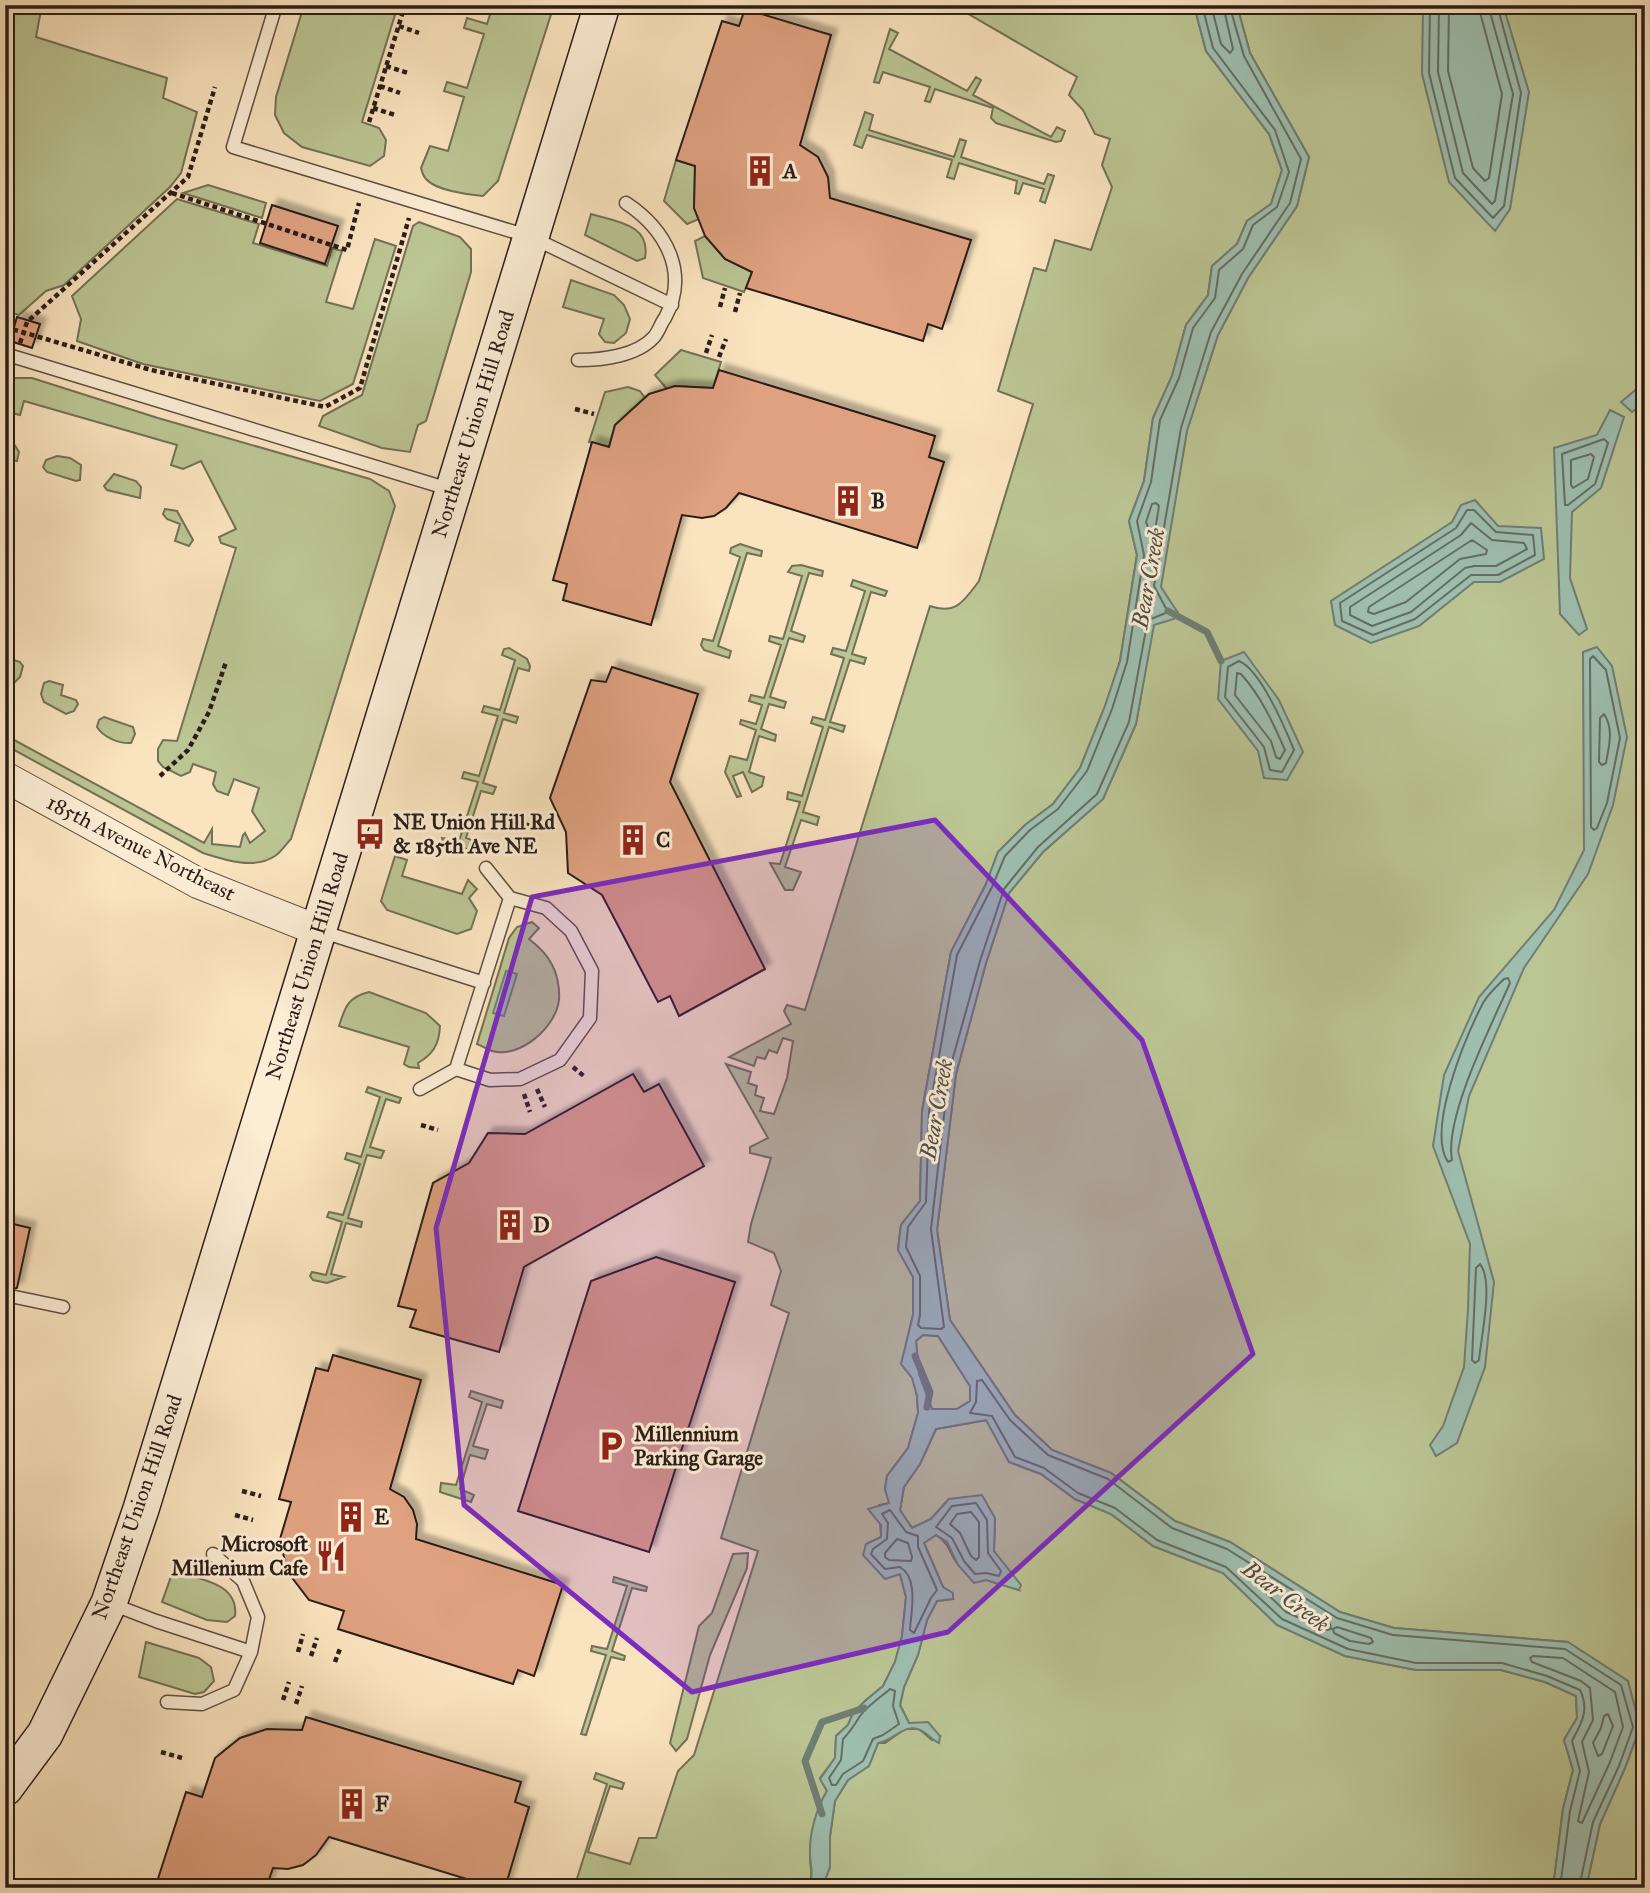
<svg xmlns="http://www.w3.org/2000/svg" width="1650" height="1893" font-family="'IM FELL Great Primer',serif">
<defs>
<filter id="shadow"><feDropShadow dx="6" dy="-6" stdDeviation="2" flood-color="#0004"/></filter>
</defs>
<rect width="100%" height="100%" fill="#fae4bf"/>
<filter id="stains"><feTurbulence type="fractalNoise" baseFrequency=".00286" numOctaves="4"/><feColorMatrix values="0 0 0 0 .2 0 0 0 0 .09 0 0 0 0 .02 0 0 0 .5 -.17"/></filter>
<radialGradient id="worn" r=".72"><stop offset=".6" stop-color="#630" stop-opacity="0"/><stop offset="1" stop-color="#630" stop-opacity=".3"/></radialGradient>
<!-- green -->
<path fill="#bcc594" stroke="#737156" stroke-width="2" d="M5 5H42L36 37 167 78 163 98 197 112 181 173 170 187 64 285 46 291 19 315 5 311Z
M304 5H398L362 122 379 128 386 140 384 156 370 166 302 147 284 133 275 115 276 97Z
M493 5H554L498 181 483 196C469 195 435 190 426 179 423 176 422 172 421 168L430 146 448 151 464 97 444 91 447 82 467 88 484 34 464 28 467 18 487 24Z
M953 5H1196L1195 9 1206 51 1269 134 1282 170 1271 204 1247 221 1237 244 1212 266 1208 295 1186 325 1172 376 1153 418 1144 481 1129 521 1137 555 1120 661 1105 706 1080 768 1053 804 1025 825 998 852 986 884 951 952 922 1111 920 1201 901 1225 898 1249 913 1277V1315L906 1344 917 1396 918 1413 908 1448 887 1476 885 1489 890 1503 879 1505 881 1537 867 1544 891 1576 900 1574 906 1597 902 1636 895 1662 883 1686 865 1701 853 1713 848 1725 836 1736 835 1758 820 1778 827 1791C818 1805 810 1838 810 1856 810 1871 814 1872 808 1888H574L607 1784 594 1779 596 1773 624 1783 622 1789 610 1786 588 1852 630 1864 639 1838H656L678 1771 694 1755 758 1551 721 1538 789 1313 771 1305 781 1271 774 1253 748 1242 751 1224 771 1158 750 1153V1147L768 1138 726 1064 751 1072 748 1083 757 1086 755 1095 764 1098 760 1111 774 1114 787 1078 793 1041 783 1038 777 1053 769 1050 765 1059 757 1057 754 1066 729 1057 791 1024 784 1011 787 1005 805 1010 930 606C956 615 964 601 979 581L1033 404 998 391 1034 268 1046 271 1055 240 1091 250 1112 187 1102 165 1110 139 1095 134 1083 110 1069 95 1077 77Z
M1239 5H1645V1888H1586L1600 1824 1625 1768 1640 1727 1568 1642 1394 1628 1340 1612 1230 1542 1175 1521 1111 1473 1052 1450 1015 1415 950 1320 937 1230 956 1074 986 963 1009 893 1043 852 1103 799 1136 724 1187 430 1218 335 1248 278 1297 206 1309 157 1250 53 1238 9Z
M890 29 898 33 889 49 967 91 976 77 981 80 973 95 1051 137 1057 127 1065 131 1061 141 1056 142 996 123 991 118 993 108 935 89 930 102 925 101 930 87 883 72 879 83 874 82Z
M865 112 873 115 869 130 954 157 960 139 966 141 961 157 1044 184 1048 174 1054 176 1045 203 1040 201 1044 189 1023 183 1019 194 1015 193 1017 181 959 163 954 179 947 177 952 160 867 135 862 148 854 145Z
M676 160 695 166 694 208 699 219 687 224 664 201Z
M208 185 266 203 262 218 183 193Z
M177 199 259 224 253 243 327 266 332 248 342 251 326 302 353 309 375 239 396 246 353 384 320 401 143 364 77 341 81 319 72 296Z
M591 214C617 222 651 224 645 258L637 261 585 235Z
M419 222 460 237 471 249V272L426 421 418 425 410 452 382 448 319 426 323 416 362 395 413 226Z
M705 236 725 259 752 272 744 292 703 278 695 241Z
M571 280 614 295 624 305 630 319 626 333 614 343 605 342 599 334 604 319 563 307Z
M681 350 721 362 713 388 675 386 667 389 655 375Z
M15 378H32L158 418 370 479 389 491 395 506 291 839C286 844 281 852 275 856 254 870 225 860 203 853L5 745V735L204 843 212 829V844L240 847 243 835 245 833 250 843 265 831 252 811 259 788 234 779 228 795 217 791 213 784 216 772 193 764 190 772 181 776 163 767 158 761V749L163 740 177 741 236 548 221 543 219 537 236 529 201 461 183 469 171 465 177 445 24 401 20 415 12 413 5 406V387Z
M628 387 640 391 645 398 615 425 609 447 589 442 605 392Z
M5 440 14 444 19 452 17 461 5 459Z
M57 456 70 458 81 465 80 480 76 481 47 472 43 467 46 460Z
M114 474 136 481 141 487 140 498 107 490 104 486Z
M165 509 177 511 193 540 189 546 175 541 180 524 167 519 163 514Z
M740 544 762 551 761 556 747 553 718 646 731 651 729 658 704 650 701 645 703 639 713 641 740 557 730 553 731 548Z
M801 565 823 571 822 576 809 573 791 631 805 636 803 642 789 638 770 697 786 702 784 708 769 704 761 729 776 735 775 741 759 736 749 772 764 777 762 786 752 792 743 772 733 776 741 796 737 797 725 772 730 756 747 760 756 730 740 724 741 720 756 724 762 705 749 701 751 695 764 698 781 645 769 641 770 636 783 639 802 576 788 572 792 566Z
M853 580 887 591 885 596 871 592 852 654 866 658 864 664 850 660 830 722 845 726 843 732 829 727 803 812 819 817 817 825 801 820 785 867 801 872 793 890H785L770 863 780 864 800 802 787 799 788 792 802 796 823 727 811 723 813 717 825 720 844 658 831 654 833 648 846 651 865 591 851 586Z
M509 648 527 659 530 666 529 671 518 668 504 713 518 717 516 723 503 719 483 783 496 787 493 794 481 791 466 838 477 842 474 851 443 842 442 838 459 841 478 782 462 778 464 772 479 776 498 716 482 712 484 706 500 710 515 660 502 655 504 649Z
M5 657 20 662 23 666 20 677 15 682 5 681Z
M49 681 63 685 61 695 76 700 78 704 74 711 66 714 44 702 41 694 44 683Z
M104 717 133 727 135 734 131 743C119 744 103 737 97 727L99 720Z
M395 856 407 860 402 876 462 894 468 880 477 889 469 898 477 911 471 929 457 934 387 910 381 901Z
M532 922 539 928 529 939C538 946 546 953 551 963 557 973 560 988 559 1000 556 1027 520 1059 492 1051 487 1049 482 1046 477 1044L509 938 517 927Z
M369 992 426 1013 440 1026C439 1045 433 1054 418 1063L419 1068 409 1067 404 1064 409 1047 339 1026C345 1007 348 997 369 992Z
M368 1087 401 1098 399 1103 386 1099 370 1147 384 1151 381 1158 367 1155 348 1218 362 1222 361 1227 346 1223 331 1274 344 1277 327 1283 313 1280 310 1276 312 1272 326 1275 342 1222 327 1217 329 1212 343 1215 360 1164 345 1159 347 1153 361 1157 380 1097 366 1092Z
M923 1335 938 1336 970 1386V1401L957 1409H932L919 1374 916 1341Z
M471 1391 503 1401 501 1408 487 1404 473 1446 488 1450 485 1459 470 1455 460 1489 474 1495 471 1502 440 1492 441 1483 456 1485 482 1402 469 1397Z
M987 1420 1009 1462 1041 1474 1075 1499 1111 1514 1153 1546 1223 1573 1277 1625 1345 1656 1416 1670H1501L1545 1682 1576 1696 1577 1718 1564 1740 1573 1770 1563 1809 1553 1888H822L830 1867V1836L835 1801 848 1780 869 1765 878 1743H885L905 1729H919L932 1740 940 1736 909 1723 900 1705 904 1687 918 1655 927 1620 937 1601 953 1599 943 1587 924 1543 936 1535C953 1546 949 1557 960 1566 976 1579 1000 1584 1019 1590L994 1551 995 1518 949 1499 931 1519 912 1528 900 1510 904 1487 920 1464 936 1429Z
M748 1553 747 1568 710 1655 687 1739 676 1751 670 1743 699 1626 712 1613 733 1554Z
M173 1571C198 1579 239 1582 235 1616L227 1622 207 1620 162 1602Z
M614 1577 647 1587 646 1591 632 1588 612 1651 625 1656 624 1660 611 1657 586 1735 581 1734 606 1655 591 1651 592 1646 607 1649 627 1586 613 1582Z
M146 1642 199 1658 211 1667 214 1681 204 1692 195 1694 139 1677Z"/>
<!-- water -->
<path fill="#9ebfb0" stroke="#707e74" stroke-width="2" fill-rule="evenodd" d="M1196 5H1239L1238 9 1250 53 1309 157 1297 206 1248 278 1218 335 1187 431 1161 587 1178 613 1174 619 1154 625 1136 724 1103 799 1043 852 1009 893 986 963 956 1074 937 1230 950 1320 1015 1415 1052 1450 1111 1473 1175 1521 1230 1542 1340 1612 1394 1628 1568 1642 1628 1681 1640 1727 1625 1768 1600 1824 1586 1888H1553L1563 1809 1573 1770 1564 1740 1577 1718 1576 1696 1545 1682 1501 1670H1416L1345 1656 1277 1625 1223 1573 1153 1546 1111 1514 1075 1499 1041 1474 1009 1462 986 1420 936 1429 920 1464 904 1487 900 1510 912 1528 931 1519 949 1499 982 1495 995 1518 994 1551 1021 1585 1019 1590 986 1580 974 1583 958 1565 947 1542 936 1535 924 1543 943 1587 953 1593V1599L937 1601 927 1620 918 1655 904 1687 900 1705 909 1723 928 1722 940 1736 939 1743C932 1740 927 1733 920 1730 905 1722 892 1742 878 1743L869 1766 848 1780 835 1801 830 1836V1867L822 1888H808C814 1873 811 1871 810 1855 809 1834 816 1809 827 1791L820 1779 835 1758 836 1736 848 1725 853 1713 865 1701 883 1686 895 1662 902 1636 906 1597 900 1574 885 1579 863 1555 866 1544 881 1537V1525L868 1509 889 1503 885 1489 887 1476 908 1448 918 1413 917 1396 912 1378 901 1364 913 1315V1277L898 1250 901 1225 920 1201 922 1111 951 952 986 884 998 852 1025 825 1053 804 1080 768 1105 706 1120 661 1137 555 1129 521 1144 481 1153 418 1172 376 1186 325 1208 295 1212 266 1237 244 1247 221 1271 204 1282 170 1269 134 1206 51 1195 9ZM923 1335 938 1336 970 1386V1401L957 1409H932L919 1374 916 1341Z
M1423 5H1503L1529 92 1510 209 1495 231 1449 182 1422 74Z
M1645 382V402L1632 412 1621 402Z
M1610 410 1624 417 1601 488 1572 512 1570 578 1587 629 1579 635 1560 614 1554 448 1597 435Z
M1475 500 1498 526 1541 528 1544 559 1500 582H1474L1419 626 1371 643 1335 625 1331 601 1452 522 1461 505Z
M1597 647 1612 666 1627 737 1613 805 1588 874 1524 968 1469 1096 1458 1151 1494 1282 1485 1367 1457 1443 1436 1456 1430 1445 1443 1426 1464 1367 1468 1309 1470 1244 1433 1146 1444 1075 1479 997 1554 910 1584 850 1583 652Z
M1244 652 1279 700 1303 752 1287 780 1264 778 1258 751 1218 699 1221 661Z
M506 971 517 974 504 1016 493 1013Z"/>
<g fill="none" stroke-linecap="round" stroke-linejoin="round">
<!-- shore -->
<path stroke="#646e64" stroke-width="2" d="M1202 5 1213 48 1275 130 1289 172 1277 207 1253 225 1243 249 1219 270 1215 298 1193 328 1179 378 1160 420 1151 482 1137 521 1144 555 1127 662 1112 709 1087 771 1058 809 1030 830 1005 856 992 887 957 955 929 1112 926 1202 908 1227 906 1247 920 1276V1315L918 1325 921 1328 941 1329 944 1327 931 1229 949 1072 980 961 1004 889 1038 847 1097 794 1129 722 1147 624 1151 619 1168 612 1154 586 1181 428 1211 332 1242 274 1290 203 1301 159 1244 56 1231 11 1232 5
M1211 5 1221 44 1230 53 1233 49 1223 5
M1430 5 1429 73 1455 178 1493 218 1504 206 1521 93 1497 5
M1439 5 1438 72 1463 173 1492 204 1495 201 1513 94 1488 5
M1449 5 1448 71 1473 168 1485 181 1489 178 1502 94 1478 5
M1604 439 1608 443 1595 484 1568 505H1565L1562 454Z
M1591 454 1594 457 1588 479 1573 488 1571 485V460Z
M1156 503 1159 506 1155 531 1151 534 1146 522 1152 504Z
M1467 510H1474L1496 532 1533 535 1535 555 1498 575H1471L1415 619 1373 635 1342 621 1340 603 1456 528Z
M1471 523 1492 540 1524 543 1527 549 1496 566H1474L1465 568 1411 612 1372 626 1350 615V607L1461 535Z
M1472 540 1487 550 1486 554 1460 559 1406 602 1374 614 1368 612 1369 607Z
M1593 656 1606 670 1620 738 1607 803 1597 828 1594 830 1591 827 1590 659Z
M1239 661C1261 670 1285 728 1294 750L1282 772 1270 770 1264 747 1225 697 1228 667Z
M1237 673 1241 674C1261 696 1273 723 1285 750L1280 759 1276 757 1271 741 1235 695Z
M1604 714C1614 729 1609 746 1606 763L1602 765 1599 762 1600 718Z
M1508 978 1510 983C1492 1024 1444 1117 1452 1160L1448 1162C1426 1130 1466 1036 1483 1003 1488 994 1497 986 1504 979Z
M1480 1264C1494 1281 1481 1337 1479 1360L1475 1363 1472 1360 1476 1268Z
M976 1503 987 1520 988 1553 1001 1571 999 1576 986 1573 975 1574 964 1561 952 1538 936 1527 952 1506Z
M890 1510 906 1532 918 1536V1547L937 1590 931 1598 914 1633 910 1630C911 1612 919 1578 900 1567L885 1569 871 1554 873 1549 887 1539 888 1523 882 1514Z
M971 1512 979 1522V1557L976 1560 971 1556 960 1533 950 1524 957 1514Z
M897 1539 908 1543 912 1557 911 1561 889 1560 885 1557V1553Z
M1264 1583 1330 1624 1331 1629 1327 1630 1286 1612 1262 1589Z
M1337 1627 1371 1638 1373 1642 1369 1644 1350 1641 1334 1633 1333 1629Z
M1533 1656 1563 1658 1615 1692 1623 1727 1610 1762 1582 1823 1578 1821 1589 1772 1582 1742 1593 1720 1590 1688 1581 1681 1532 1662 1530 1658Z
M890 1689 895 1691 893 1706 899 1724 883 1735 873 1739 863 1761 843 1774 836 1785H832L829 1778 841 1760 843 1739C851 1731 854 1725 860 1716 868 1705 880 1698 890 1689Z
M1608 1714 1613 1726 1602 1754 1598 1756 1593 1743 1601 1728 1604 1716Z
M1560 1888 1570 1811 1580 1771 1572 1741C1581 1724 1590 1710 1580 1690L1547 1676 1502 1663H1416L1348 1649 1282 1619 1226 1567 1157 1540 1115 1508 1078 1493 1044 1468 1015 1457 992 1416 970 1413 976 1402 977 1381 982 1380 1010 1420 1048 1455 1108 1479 1172 1528 1227 1549 1337 1618 1393 1635 1565 1649 1621 1685 1633 1727 1619 1766 1593 1822 1579 1888"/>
<!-- stream -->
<path stroke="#707e74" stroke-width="7" d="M1168 611 1207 632 1221 661
M915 1356 930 1392 927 1407
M822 1814 805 1761 822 1722 864 1708"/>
</g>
<!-- building -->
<path fill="#dfa180" stroke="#2a1d19" stroke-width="2" filter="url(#shadow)" d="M745 9 831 35 800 145 818 157 828 177 830 198 971 240 942 329 928 324 923 341 746 288 752 272 725 259 705 236 694 208 695 166 676 160 722 21 739 26Z
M272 205 338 226 325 264 260 243Z
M17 317 40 324 32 348 10 341Z
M719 370 935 436 929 457 944 462 917 548 739 493 726 508 714 516 702 518 682 515 651 625 563 600 567 584 553 580 592 442 609 447 615 425 649 394 675 386 713 388Z
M612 667 698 694 670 782 765 969 679 1016 670 996 658 1002 602 895 568 873 566 832 550 798 591 680 606 682Z
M633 1074 644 1092 659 1084 704 1166 524 1267 499 1352 410 1327 416 1310 398 1306 433 1183 469 1163 488 1133 525 1134Z
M5 1222 30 1228 17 1288 12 1289 7 1295V1300L11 1305 5 1304Z
M656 1257 735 1282 649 1552 518 1511 591 1281Z
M333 1355 421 1380 390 1489 404 1497 413 1510 417 1524 416 1539 563 1585 534 1676 518 1670 513 1684 338 1629 344 1611 309 1600 287 1571 280 1539 291 1502 279 1499 316 1368 328 1371Z
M306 1717 521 1782 515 1802 529 1807 505 1888H496L329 1837 316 1855 303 1865 288 1869 273 1868 266 1888H155L186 1792 202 1797 215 1758 240 1738 267 1729 302 1730Z"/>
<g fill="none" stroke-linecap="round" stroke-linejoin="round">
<defs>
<path id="service" d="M276 5 233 147 531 237 672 305
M5 354 452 490
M578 360C602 360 637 356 654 337 659 331 661 323 665 318 690 272 665 229 626 203
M320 931 484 983
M456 1069 490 1080 520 1079 560 1060 590 1018 592 971 571 931 546 908 510 898 486 868
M420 1089 456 1069 510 898
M15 1297 63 1307
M109 1603 156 1621 251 1652
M167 1702 202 1704 234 1690 251 1652 258 1617 243 1581 213 1554"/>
<path id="tertiary" d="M5 777 198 883 317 930"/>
<path id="secondary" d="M5 1788 45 1734 109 1603 141 1509 602 5"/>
</defs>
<!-- service casing -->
<use href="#service" stroke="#5e4f42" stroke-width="15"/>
<!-- tertiary casing -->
<use href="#tertiary" stroke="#5e4f42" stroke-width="32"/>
<!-- secondary casing -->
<use href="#secondary" stroke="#2a1d19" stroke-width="38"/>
<!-- path -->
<path stroke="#2a1d19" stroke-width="4.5" stroke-dasharray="5 3.5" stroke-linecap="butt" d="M405 6 426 12
M399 26 419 33
M386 66 408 73
M380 86 400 93
M373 108 395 115
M369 122 405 5
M172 193 347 250 359 203
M720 307 725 288
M735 312 740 293
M5 327 151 370 325 407 360 388 409 218
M20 343 27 322 188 177 215 87
M706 353 712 335
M719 357 726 339
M575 409 594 414
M160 776 188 750 209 712 226 662
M516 822 531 826
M510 840 525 844
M573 1067 585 1077
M537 1089 545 1107
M524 1094 530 1112
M421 1125 438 1130
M242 1491 261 1496
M235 1515 253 1520
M298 1652 303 1634
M311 1656 317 1638
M335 1662 341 1646
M283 1700 289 1682
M296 1704 302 1686
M161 1752 182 1758
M5 1877 7 1878"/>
<!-- service -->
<use href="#service" stroke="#fcedd5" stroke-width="12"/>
<!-- tertiary -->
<use href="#tertiary" stroke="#fcedd5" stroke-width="30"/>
<!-- secondary -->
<use href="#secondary" stroke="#fcedd5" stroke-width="35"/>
</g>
<!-- marked area -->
<path fill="#7b2cbf" fill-opacity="0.2" stroke="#7b2cbf" stroke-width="5" stroke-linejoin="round" d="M935 820 1142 1040 1253 1354 948 1632 692 1692 464 1505 436 1228 532 897Z"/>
<!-- icons -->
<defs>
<symbol id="building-bare" viewBox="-9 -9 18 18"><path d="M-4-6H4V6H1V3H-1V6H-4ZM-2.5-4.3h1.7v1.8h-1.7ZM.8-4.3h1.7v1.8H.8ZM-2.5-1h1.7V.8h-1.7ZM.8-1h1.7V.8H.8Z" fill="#8f2418" stroke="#fcedd5" stroke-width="2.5" paint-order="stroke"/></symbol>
<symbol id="bus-bare" viewBox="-9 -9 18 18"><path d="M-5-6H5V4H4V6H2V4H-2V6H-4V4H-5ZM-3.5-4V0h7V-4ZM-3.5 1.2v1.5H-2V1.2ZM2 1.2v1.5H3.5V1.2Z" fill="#8f2418" stroke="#fcedd5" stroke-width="2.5" paint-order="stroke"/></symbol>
<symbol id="parking-bare" viewBox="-9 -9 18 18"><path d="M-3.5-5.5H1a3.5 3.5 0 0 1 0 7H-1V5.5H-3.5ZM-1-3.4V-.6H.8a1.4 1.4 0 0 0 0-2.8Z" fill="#8f2418" stroke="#fcedd5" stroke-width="2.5" paint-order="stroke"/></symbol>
<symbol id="restaurant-bare" viewBox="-9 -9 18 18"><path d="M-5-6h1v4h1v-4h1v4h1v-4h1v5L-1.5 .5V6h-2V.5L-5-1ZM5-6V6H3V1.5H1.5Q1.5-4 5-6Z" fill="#8f2418" stroke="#fcedd5" stroke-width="2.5" paint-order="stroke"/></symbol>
</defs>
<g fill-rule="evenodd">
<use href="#building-bare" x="738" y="149" width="44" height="44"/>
<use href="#building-bare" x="826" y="479" width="44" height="44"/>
<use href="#bus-bare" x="348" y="812" width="44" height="44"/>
<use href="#building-bare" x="611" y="818" width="44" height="44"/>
<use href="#building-bare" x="488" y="1203" width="44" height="44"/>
<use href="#parking-bare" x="589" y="1424" width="44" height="44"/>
<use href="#building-bare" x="329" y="1495" width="44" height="44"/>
<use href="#restaurant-bare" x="309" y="1534" width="44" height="44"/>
<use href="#building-bare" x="330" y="1782" width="44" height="44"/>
</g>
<g text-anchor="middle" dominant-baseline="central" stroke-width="6" stroke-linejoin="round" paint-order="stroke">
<!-- poi labels -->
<g font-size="21" font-weight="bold" fill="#2a1d19" stroke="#fcedd5" text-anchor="start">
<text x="783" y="171">A</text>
<text x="871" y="501">B</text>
<text x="393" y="822">NE Union Hill Rd<tspan x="393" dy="24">&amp; 185th Ave NE</tspan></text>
<text x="656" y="840">C</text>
<text x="533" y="1225">D</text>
<text x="634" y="1434">Millennium<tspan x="634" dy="24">Parking Garage</tspan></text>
<text x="374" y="1517">E</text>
<text x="308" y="1544" text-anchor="end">Microsoft<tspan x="308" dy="24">Millenium Cafe</tspan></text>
<text x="375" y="1804">F</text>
</g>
<!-- street labels -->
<g font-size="21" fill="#2a1d19" stroke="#fcedd5">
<text transform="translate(473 424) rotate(-73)">Northeast Union Hill Road</text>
<text transform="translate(141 848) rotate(27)">185th Avenue Northeast</text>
<text transform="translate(307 966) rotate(-73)">Northeast Union Hill Road</text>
<text transform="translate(137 1507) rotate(-71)">Northeast Union Hill Road</text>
</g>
<!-- water labels -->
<g font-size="23" font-style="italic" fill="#4d4e46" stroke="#fcedd5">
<text transform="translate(1148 578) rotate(-80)">Bear Creek</text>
<text transform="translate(936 1109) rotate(-80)">Bear Creek</text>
<text transform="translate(1286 1596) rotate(37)">Bear Creek</text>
</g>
</g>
<!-- margin -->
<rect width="1650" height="1893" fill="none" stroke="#fae4bf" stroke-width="28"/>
<rect x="7" y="7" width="1636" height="1879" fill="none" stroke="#2a1d19" stroke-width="3.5"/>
<rect x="14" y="14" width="1622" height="1865" fill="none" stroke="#2a1d19" stroke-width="2"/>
<rect width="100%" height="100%" filter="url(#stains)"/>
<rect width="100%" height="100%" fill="url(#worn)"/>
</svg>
